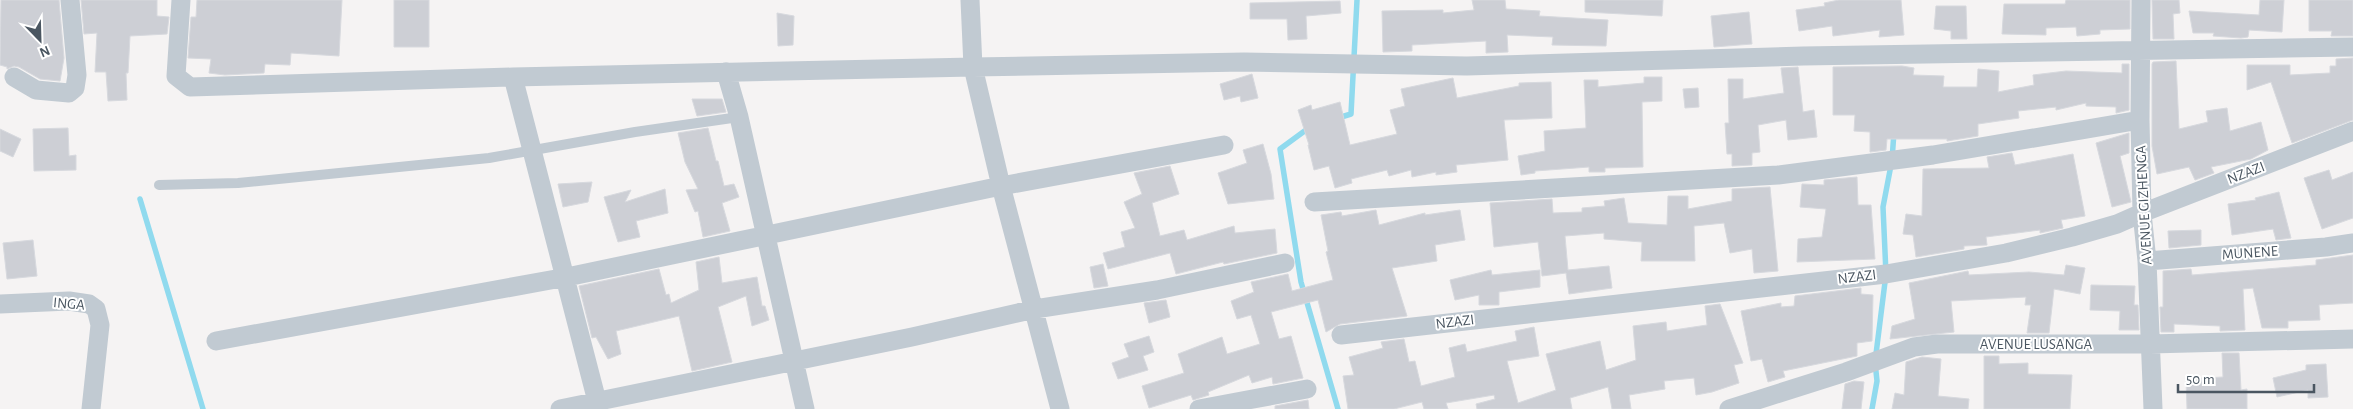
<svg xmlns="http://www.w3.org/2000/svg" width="2353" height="409" font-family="'Alegreya Sans',sans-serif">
<rect width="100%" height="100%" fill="#f5f3f3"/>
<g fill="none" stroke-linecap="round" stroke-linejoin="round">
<!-- stream -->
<path stroke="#90daee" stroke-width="5.5" d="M1338 118 1351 114 1357 0
M1310 127 1280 149 1301 282 1338 409
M140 199 203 409
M1872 409 1877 381 1875 362 1886 274 1883 207 1892 160 1894 132"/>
</g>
<!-- building -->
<path fill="#cdcfd5" stroke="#d7d9de" d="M1 0H59L64 58 60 81 40 79 19 67 14 66 7 69V67L0 65Z
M81 0H157V16L169 17 167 34 130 36 128 73H126L127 100 108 101 106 72H95L97 33 84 34Z
M197 0H342L339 56 291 53 290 65 265 64 264 73 225 75 209 73 211 59 188 58 191 17H196Z
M394 0H429V47H394Z
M1472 0H1505L1506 9 1540 11 1539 16 1608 20 1606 46 1552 45 1553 37 1507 35 1508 52 1486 53V41L1412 45V51L1383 52 1382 11 1443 10V13L1474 10Z
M1585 0H1663L1662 16 1585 12Z
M1839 0H1901L1904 35 1879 37 1880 30 1833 36 1832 26 1799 31 1796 10 1825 6 1824 3Z
M2066 0H2130V29L2100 30V34L2077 36 2076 27 2046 28V35L2002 34 2004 4H2065Z
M2152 0H2179L2180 13 2173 14 2174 39H2153Z
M2260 0H2284L2282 32 2249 30 2248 37 2241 38 2213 36 2214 33H2193L2189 11 2259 15Z
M2309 0H2353V36H2331L2332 31H2309Z
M1340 1 1341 13 1306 16 1307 39 1288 40 1287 19H1250V3Z
M1936 6H1966L1967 39H1951V31L1934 29Z
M1749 12 1752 44 1714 47 1711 16Z
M777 13 794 16 793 45 778 46Z
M2353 58V120L2292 143 2271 82 2247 90V65H2290V75L2330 73V66H2336V59Z
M2176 61 2179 129 2208 122 2206 111 2227 108 2230 131 2261 122 2268 150 2251 159 2211 167 2214 173 2195 180 2189 167 2157 174 2152 146V64L2153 62Z
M2122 64H2129V110L2116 113V107L2086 106V103L2056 110V107L2018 111 2019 118 1978 124V136L1947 141V139H1887L1886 150 1870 152V132L1854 131 1855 115H1833V67L1902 66 1914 68 1913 75 1944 76 1943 87H1977L1978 69 1999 71 1998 92 2034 85 2033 75 2066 71 2122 73Z
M1798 67 1803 112 1814 110 1817 137 1788 140 1786 120 1758 125 1760 152 1752 153V165L1732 166V154H1727L1725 123H1729L1728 79H1743V99L1784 93 1781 68Z
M1252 74 1258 98 1241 102 1240 96 1224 100 1220 84Z
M1644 77H1662V101L1642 102 1643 167 1605 168V172H1589V167L1535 171V173L1521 175 1518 156 1545 151 1544 131 1586 128 1584 80H1598V87L1644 83Z
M1453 78 1457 98 1519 86V83L1551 82 1552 118 1504 120 1508 160 1456 165 1457 172 1436 175V172L1412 177 1411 170 1389 176 1387 170 1351 179 1352 183 1335 188 1329 166 1314 170 1308 145H1309L1298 110 1311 105 1312 110 1340 102 1350 145 1397 134 1390 110 1405 106 1401 89Z
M1698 88 1699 107 1685 108 1683 89Z
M692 99H722L726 112 697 116Z
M68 128 69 156 76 155V170L34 171 33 129Z
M708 128 716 161H718L724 186 734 184 739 197 722 203 730 231 703 237 698 211 695 212 686 190 698 189 685 162 678 133Z
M0 129 21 139 13 157 0 151Z
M2129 133V153L2120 156 2131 202 2112 207 2096 143Z
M1263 144 1271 174 1274 199 1228 204 1218 173 1247 163 1243 150Z
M2012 153 2015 165 2073 154 2085 216 2061 220 2063 228 2040 233V230L1986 237 1987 245 1964 246V249L1916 257 1913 235 1903 234 1906 214 1922 216 1923 169 1989 168 1987 157Z
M1170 166 1179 194 1152 203 1160 236 1184 230 1187 240 1234 226 1235 233 1275 229 1277 253 1224 264 1223 262 1176 274 1170 253 1108 269 1103 253 1125 247 1121 232 1135 228 1124 202 1142 194 1134 173Z
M2329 170 2332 180 2353 172V218L2322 229 2304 178Z
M1857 177 1858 205H1871L1875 259 1797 262 1798 239 1822 237 1826 209 1800 207 1802 184 1824 185V180Z
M592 182 588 202 563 207 558 184Z
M1770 187 1778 271 1754 273 1752 249 1730 253 1724 223 1694 226 1695 261H1641L1642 242 1604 239V233L1565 236 1568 270 1609 266 1612 288 1569 294 1566 273 1542 276 1538 242 1494 247 1490 203 1552 199 1553 213 1582 212V208L1605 206 1604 201 1624 198 1628 223 1667 225 1668 196H1688V209L1732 201V189Z
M665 189 668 213 636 221 640 237 618 242 604 197 631 190 625 202Z
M2279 192 2291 238 2276 240 2273 229 2232 235 2228 204 2256 200 2255 198Z
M1376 210 1379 225 1425 213V215L1460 210 1465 240 1435 245 1437 261 1392 268 1407 316 1340 324 1326 332 1318 300 1271 312 1279 339 1291 336 1303 378 1273 384 1272 377 1252 383 1249 375 1208 392 1209 395 1193 400 1191 395 1149 408 1142 386 1184 373 1178 354 1222 337 1227 354 1260 344 1251 315 1237 319 1231 301 1254 292 1251 282 1288 274 1292 291 1333 280 1326 252 1328 251 1321 215 1341 212 1342 216Z
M2201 230V245L2169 248 2168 231Z
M33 240 37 276 7 279 3 243Z
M2353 255V303L2319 305 2320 320 2288 321V328H2262L2253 288 2243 289 2245 330 2220 331V326L2174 324V332H2161L2160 307H2163V271L2191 269 2192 275 2316 265V260Z
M719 257 722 283 757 277 762 306H765L769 320 752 326 746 296 718 307 732 362 692 371 679 316 616 331 621 354 608 359 596 337 592 338 579 286 659 269 666 295 669 294 671 303 699 290 696 262Z
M1103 264 1108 286 1094 288 1090 267Z
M2066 265 2085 268 2080 294 2054 289 2049 333H2027L2031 305H2025L2026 297 1951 301 1954 332 1890 339 1892 326 1915 319 1909 283 1968 271 1969 275 2029 272 2064 275Z
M1491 270 1492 275 1540 270V287L1499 292V305H1479V295L1455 300 1450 280Z
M2091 285 2135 286 2134 305H2138L2139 330H2119L2120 311 2090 310Z
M1861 288V294L1873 295 1872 341 1857 343V356L1783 371 1785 377 1768 382 1762 359 1751 361 1741 311 1781 303V307L1794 306 1795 296Z
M1166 300 1170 317 1149 323 1144 303Z
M1720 304 1743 363 1734 365 1739 383 1712 392 1696 395 1694 378 1664 381 1665 389 1629 395 1631 409H1612L1608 387 1570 398 1572 409H1477L1476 404 1495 399 1494 395 1446 403 1448 409H1424L1422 402 1394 409H1348L1343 376 1354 375 1349 357 1383 348 1381 342 1404 339 1409 362 1415 361 1421 386 1455 377 1449 348 1465 344 1467 352 1517 341 1515 331 1534 327 1539 356 1507 361 1518 403 1556 390 1546 354 1600 341 1606 370 1636 360 1633 326 1666 322 1667 331 1707 325 1705 306Z
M1149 336 1154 352 1143 356 1148 370 1118 379 1112 363 1129 357 1124 344Z
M2222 353H2239L2241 390 2247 389V409H2187L2186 379 2223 377Z
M1984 356H1999V364L2028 363V374L2072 375 2070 409H1984Z
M1922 357 1941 359 1938 396 1969 399 1968 409H1892L1895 393 1904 395 1906 362Z
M2326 364 2328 397 2308 398V390L2277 397 2273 378 2306 370V365Z
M1854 381 1864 382 1861 409H1842L1845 384Z
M1308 400 1309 409H1275V406Z"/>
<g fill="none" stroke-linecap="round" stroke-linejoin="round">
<!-- lane -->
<path stroke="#c1cad2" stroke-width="10" d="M159 185 238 183 489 158 635 132 739 117"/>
<!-- street -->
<path stroke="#c1cad2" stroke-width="19" d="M181 0 176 76 190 87 513 77 973 67 1244 62 1467 66 1803 56 2353 47
M970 0 973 67 1001 186 1060 409
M2141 0 2140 120 2142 213 2147 261 2153 409
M726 72 739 117 805 409
M14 77 36 90 69 93 75 88 77 75 70 0
M513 77 599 409
M1314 202 1778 175 1933 155 2140 120
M2147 261 2326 247 2353 243
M0 304 69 301 89 304 96 309 100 325 91 409
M1341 335 1886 274 2006 253 2072 237 2117 224 2142 213 2353 131
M216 341 567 277 1001 186 1224 145
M560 409 912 337 1035 309 1157 290 1285 263
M1199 409 1307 389
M1729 409 1846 372 1914 347 1937 344H2150L2353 339"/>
</g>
<g text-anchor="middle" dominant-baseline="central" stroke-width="4" stroke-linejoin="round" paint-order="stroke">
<!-- street labels -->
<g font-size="15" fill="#4a5661" stroke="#fff">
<text transform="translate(2246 173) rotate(-21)">NZAZI</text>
<text transform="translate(2144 205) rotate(-93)">AVENUE GIZHENGA</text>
<text transform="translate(2250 253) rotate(-4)">MUNENE</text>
<text transform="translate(1857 277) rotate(-7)">NZAZI</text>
<text transform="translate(69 304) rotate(5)">INGA</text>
<text transform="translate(1455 322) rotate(-7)">NZAZI</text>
<text x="2036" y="344">AVENUE LUSANGA</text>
</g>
</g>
<!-- north arrow -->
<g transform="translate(40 40) rotate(157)" stroke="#ffffff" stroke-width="4" paint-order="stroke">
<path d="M0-4L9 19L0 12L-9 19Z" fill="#4a5661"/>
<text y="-8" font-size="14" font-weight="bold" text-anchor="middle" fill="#4a5661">N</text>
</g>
<!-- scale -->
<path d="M2178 384v8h136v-8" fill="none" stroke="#4a5661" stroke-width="2.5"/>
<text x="2186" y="384" font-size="15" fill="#4a5661" stroke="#ffffff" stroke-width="4" paint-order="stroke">50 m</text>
</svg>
